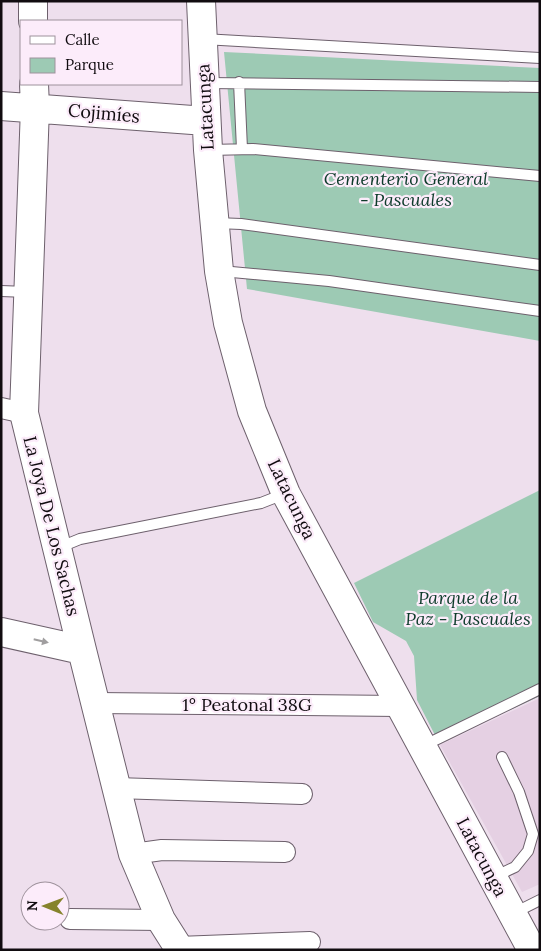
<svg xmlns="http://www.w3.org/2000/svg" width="541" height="951" font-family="Lora,serif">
<rect width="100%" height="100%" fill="#eedfed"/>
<!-- built -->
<path fill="#e5d0e3" d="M540 698V884L522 892 440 745Z"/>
<!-- green -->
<path fill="#9dcab4" d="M224 52 540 68V341L247 289Z
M540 490V696L439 743 417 700 414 656 406 641 373 622 354 583Z"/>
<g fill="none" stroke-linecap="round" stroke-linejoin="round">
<defs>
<path id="lane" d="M203 39 540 58
M239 82 242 149
M206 83 540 87
M209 150 253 149 540 176
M216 223 241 224 540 265
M221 271 329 281 540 311
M1 291 27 292
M58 548 80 539 261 503 284 494
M423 746 540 689
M494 877 515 867 528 851 533 834 519 792 502 757
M514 913 540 900"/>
<path id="street" d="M1 408 24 413
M95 703 399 706
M116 788 302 794
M133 854 162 850 285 852
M70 919 161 920
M178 947 310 942"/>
<path id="secondary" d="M33 1V21
M201 1 208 150 219 271 228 323 252 411 286 494 532 950
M34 84 35 107 24 413 82 650 133 854 161 920 180 950
M1 106 206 121
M1 632 82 650"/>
</defs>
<!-- lane casing -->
<use href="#lane" stroke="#6d606c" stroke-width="12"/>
<!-- street casing -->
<use href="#street" stroke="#6d606c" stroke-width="22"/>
<!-- secondary casing -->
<use href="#secondary" stroke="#6d606c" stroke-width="30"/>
<!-- lane -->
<use href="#lane" stroke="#fff" stroke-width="10"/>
<!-- street -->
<use href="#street" stroke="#fff" stroke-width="20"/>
<!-- secondary -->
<use href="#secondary" stroke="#fff" stroke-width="28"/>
</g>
<!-- one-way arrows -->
<defs><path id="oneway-solid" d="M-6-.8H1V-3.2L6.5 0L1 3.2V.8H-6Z" transform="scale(1.25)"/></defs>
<use fill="#a09e9f" href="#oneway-solid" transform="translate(41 641) rotate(13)"/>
<g text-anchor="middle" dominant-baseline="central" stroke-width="4.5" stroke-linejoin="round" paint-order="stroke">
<!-- street labels -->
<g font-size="18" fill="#110c10" stroke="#fcecfa">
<text transform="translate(205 107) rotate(-93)">Latacunga</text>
<text transform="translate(104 113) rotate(5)">Cojimíes</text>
<text transform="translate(292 499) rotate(64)">Latacunga</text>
<text transform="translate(52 526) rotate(76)">La Joya De Los Sachas</text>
<text x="247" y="704">1° Peatonal 38G</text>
<text transform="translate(482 857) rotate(62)">Latacunga</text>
</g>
<!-- park labels -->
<g font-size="18" font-style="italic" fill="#0d3b2a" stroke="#fcecfa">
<text x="406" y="178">Cementerio General<tspan x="406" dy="21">- Pascuales</tspan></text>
<text x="468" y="597">Parque de la<tspan x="468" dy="21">Paz - Pascuales</tspan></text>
</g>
</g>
<!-- border -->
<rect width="541" height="951" fill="none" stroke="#110c10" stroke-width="5"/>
<!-- legend -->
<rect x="20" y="20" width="162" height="65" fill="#fcecfa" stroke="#9e929c"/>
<rect x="30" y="36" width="25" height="8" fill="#ffffff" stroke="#9e929c"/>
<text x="65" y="45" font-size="15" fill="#110c10">Calle</text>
<rect x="30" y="58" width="25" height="15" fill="#9dcab4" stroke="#9e929c"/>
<text x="65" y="70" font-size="15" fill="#110c10">Parque</text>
<!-- north arrow -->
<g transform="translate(45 906) rotate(271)"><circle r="24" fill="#fcecfa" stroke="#9e929c"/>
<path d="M0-4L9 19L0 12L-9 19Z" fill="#86832c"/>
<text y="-8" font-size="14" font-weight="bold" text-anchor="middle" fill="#110c10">N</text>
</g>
</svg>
